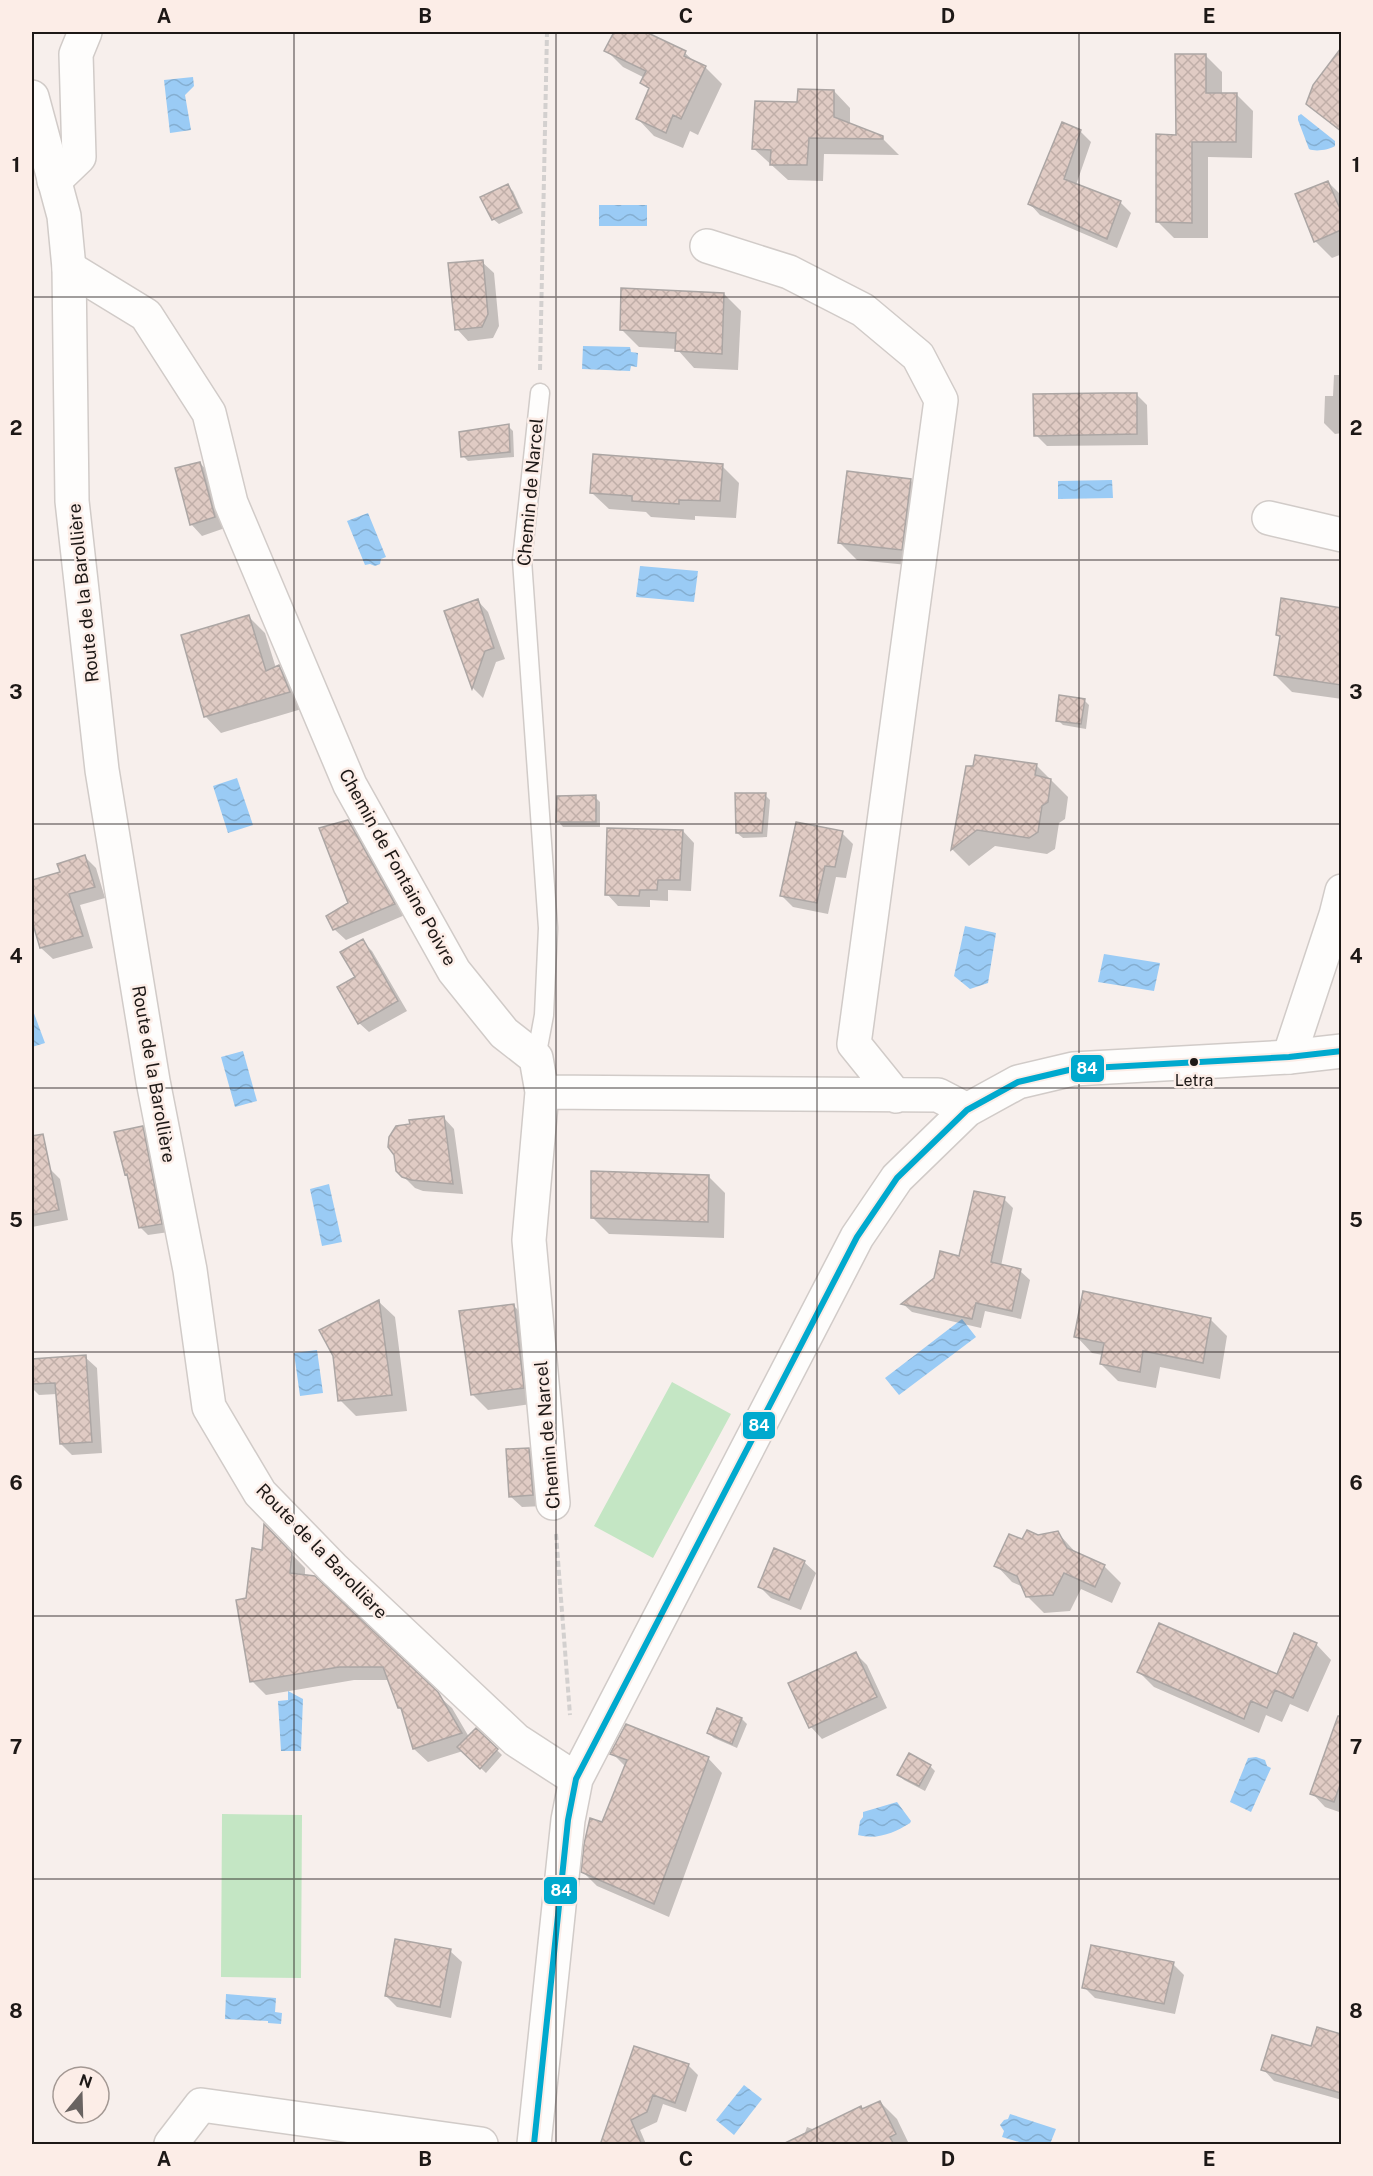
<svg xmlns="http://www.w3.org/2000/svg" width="1373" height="2176" font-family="'Public Sans',sans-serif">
<defs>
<pattern id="water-waves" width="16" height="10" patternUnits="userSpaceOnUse" patternTransform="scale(1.5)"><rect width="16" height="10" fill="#9acbf5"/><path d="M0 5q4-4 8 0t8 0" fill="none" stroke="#84aed1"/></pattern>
<pattern id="building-cross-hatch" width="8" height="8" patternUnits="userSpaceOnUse" patternTransform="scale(1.5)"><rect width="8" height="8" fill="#e0cbc4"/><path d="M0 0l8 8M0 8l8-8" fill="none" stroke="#c0aea8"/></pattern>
</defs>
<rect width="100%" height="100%" fill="#f7efec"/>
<!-- pitch -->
<path fill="#c4e6c4" d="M672 1382 731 1414 653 1558 594 1526Z
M222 1814 302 1815 301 1978 221 1977Z"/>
<!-- water -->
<path fill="url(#water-waves)" d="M193 77 194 86 185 95 191 130 170 133 164 80Z
M1301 114 1335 141V146C1329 150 1315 152 1309 149L1298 120V116Z
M599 205H647V226H599Z
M583 346 630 347 631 352 638 353 637 367 631 366 630 371 582 369Z
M1112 480 1113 498 1058 499V481Z
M368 513 386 557 381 559 380 564 375 566 370 564 365 565 347 521Z
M640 566 698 571 694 602 636 597Z
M237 778 253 825 228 833 213 786Z
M965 926 996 933 988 983 970 989 954 976Z
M1104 954 1160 963 1154 991 1098 982Z
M32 1008 45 1043 32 1047Z
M243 1051 257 1101 235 1107 221 1057Z
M329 1184 342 1242 322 1246 310 1189Z
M962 1319 976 1337 899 1395 885 1378Z
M317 1350 323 1393 300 1396 294 1353Z
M288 1691 303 1699 301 1751H281L278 1701 288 1700Z
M1256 1757 1265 1760 1267 1766 1271 1768 1251 1812 1230 1802 1248 1758Z
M897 1802 911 1821 910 1823C894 1833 878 1840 858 1835L860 1821 863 1817V1812Z
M226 1994 276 1998 275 2012 282 2013 281 2024 268 2023V2021L225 2019Z
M744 2085 762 2099 734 2135 716 2120Z
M1010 2114 1056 2129 1050 2144H1026L1002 2137 1004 2131 1000 2125 1004 2120 1008 2119Z"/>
<!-- shadow -->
<path fill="#0003" d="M615 32H643L685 53 696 63 705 67 722 84 698 135 690 131 683 148 654 136 638 119 650 90 642 83 645 78 623 67 606 50Z
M1342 51V133L1308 104 1314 86Z
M1206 56 1222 72V95H1237L1253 111 1252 158 1208 157V238H1174L1158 222 1177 136Z
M834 91 850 108V125L882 138 899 155 824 154 823 181 788 180 754 149 799 104Z
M1080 131 1091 142 1076 185 1120 202 1131 213 1117 248 1040 215 1030 204Z
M1328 182 1342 196V254L1332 258 1315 241Z
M507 186 513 191 523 213 499 224 493 219Z
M482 262 494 273 499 326 493 338 468 341 457 329Z
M724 294 741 311 738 370 694 368 677 349 639 347 622 330Z
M1334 375H1342V433L1335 434 1324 423 1325 396H1333Z
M1136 394 1147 405 1148 445 1047 446 1036 435Z
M508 426 513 431 514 457 468 461 463 456Z
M200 463 211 475 225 528 202 536 191 524Z
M722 466 739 483 736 518 695 516V520L651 517 646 512 609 509 592 493Z
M911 481 928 498 918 566 857 560 840 543Z
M477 600 488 612 505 659 496 662 483 698 473 688 446 612Z
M1282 600 1342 609V699L1292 692 1275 675 1281 638 1277 635Z
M249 617 265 633 276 668 279 667 295 683 305 708 221 733 205 716Z
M1084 700 1089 705 1086 729 1063 725 1058 720Z
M1037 766 1068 797 1065 819 1059 823 1055 849 1047 854 995 846 969 866 952 849 967 768Z
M765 795 770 800 767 837 743 838 737 833Z
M595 797 600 802V827H563L558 821Z
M348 821 359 833 405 915 346 940 334 929 350 904Z
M683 831 694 843 691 891 668 890V901L650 900V907L618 906 607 894Z
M842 833 853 844 846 878 836 877 828 914 793 907 782 896Z
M85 857 96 868 105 898 80 905 93 948 53 959 41 948 32 916V882L62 872Z
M362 941 372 951 407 1011 369 1032 359 1023 357 977Z
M443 1117 454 1129 463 1194 423 1191 415 1188 397 1170 395 1155Z
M142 1127 150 1135 169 1232 148 1235 140 1227 129 1177 126 1174Z
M50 1169 60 1179 68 1220 32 1227V1172Z
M708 1176 725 1193 724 1238 609 1234 592 1217Z
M1004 1199 1013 1208 1001 1266 1020 1271 1030 1280 1021 1319 985 1311 981 1328 912 1312 903 1304 961 1258Z
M379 1302 395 1317 407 1411 356 1416 340 1400Z
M513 1305 529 1321 538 1403 488 1410 472 1394Z
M1210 1319 1227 1336 1220 1379 1160 1367 1156 1388 1118 1381 1101 1364 1103 1355 1092 1353 1076 1336Z
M85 1357 97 1368 102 1453 72 1455 61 1444 57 1394 39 1395 32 1388V1361Z
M529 1449 540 1460 544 1506 522 1507 510 1496Z
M265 1527 305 1568V1576L452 1708 469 1737 476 1730 502 1755 486 1773 463 1751 428 1762 414 1749 404 1713 399 1707 389 1680H354L266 1695 252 1681 247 1599 263 1552Z
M1058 1533 1077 1554 1104 1566 1121 1583 1112 1603 1081 1589 1070 1611 1044 1613 1027 1596 1023 1587 1012 1582 996 1565 1038 1536Z
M804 1562 816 1573 801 1610 771 1598 760 1587Z
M1316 1644 1331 1660 1308 1712 1290 1704 1282 1722 1266 1715 1259 1733 1154 1687 1139 1672 1278 1676Z
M855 1653 867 1665 887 1708 822 1739 811 1727 790 1684Z
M742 1719 747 1724 737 1748 714 1738 709 1733Z
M1329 1747 1342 1751V1813L1325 1807 1312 1793Z
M612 1753 708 1758 722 1773 669 1917 597 1886 583 1872 626 1767Z
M930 1766 935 1771 925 1791 904 1780 899 1775Z
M450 1951 462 1962 451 2018 397 2007 386 1996Z
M1173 1964 1184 1975 1175 2014 1095 1998 1084 1987Z
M1318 2029 1342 2036V2100L1274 2081 1263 2069 1312 2048Z
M635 2048 688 2065 698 2075 686 2112 663 2104 657 2122 640 2130 646 2144H602Z
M880 2102 897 2119 909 2144H801L807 2127 815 2130Z"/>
<!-- building -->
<path fill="url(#building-cross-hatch)" stroke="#aca6a4" stroke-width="1.5" d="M614 32H646L686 51 684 56 706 66 681 119 673 115 666 133 636 119 649 88 640 83 646 71 604 51Z
M1341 48V131L1306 104 1313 85Z
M1175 54H1206V93H1237L1236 142H1192V223L1156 222V134L1176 135Z
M798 89 834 90V117L883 136V139L809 138 807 165H770L771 150 752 149 755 101 797 102Z
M1062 122 1081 130 1064 179 1121 201 1107 239 1028 204Z
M1328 181 1341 211V230L1314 242 1295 194Z
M508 184 519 208 492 220 480 197Z
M483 260 488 314 482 327 455 330 448 263Z
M621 288 724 293 722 354 675 351 676 333 620 330Z
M1109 393H1137V434L1034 436 1033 394Z
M509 424 510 452 461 457 459 432Z
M593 454 723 464 720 501 679 500V504L632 501V496L590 493Z
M200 462 215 517 190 525 175 468Z
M847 471 911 479 902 550 838 543Z
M1281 598 1341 608V685L1274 675 1280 636 1276 635Z
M478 599 494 648 485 651 472 689 444 611Z
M249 615 266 671 279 665 290 692 204 717 181 635Z
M1059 695 1085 699 1081 724 1056 721Z
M975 755 1037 764 1035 775 1051 779 1048 802 1042 806 1038 832 1029 838 977 830 951 850 966 766H973Z
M735 793H766L762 833H736Z
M596 795V822H556L557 796Z
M348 820 395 904 333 930 326 916 348 903 319 828Z
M796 822 843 831 835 867 825 866 817 903 780 896Z
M607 828 683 830 680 880H658L657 890H640L639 896 605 895Z
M85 855 95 887 69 894 83 936 40 948 32 921V880L60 872 57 864Z
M363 939 398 1001 358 1024 337 987 355 977 340 952Z
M444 1116 453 1184 411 1180 402 1177 396 1171 394 1155 388 1147 389 1137 396 1126 410 1124 409 1120Z
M143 1126 162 1224 139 1228 127 1174 125 1175 114 1132Z
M43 1134 59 1210 32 1215V1136Z
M591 1171 709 1175 708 1222 591 1218Z
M974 1191 1005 1197 991 1262 1021 1269 1012 1311 976 1303 972 1319 901 1304 934 1278 940 1251 959 1256Z
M1083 1291 1211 1318 1203 1363 1143 1351 1140 1372 1100 1364 1104 1343 1074 1337Z
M379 1300 392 1395 338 1401 333 1356 319 1330Z
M514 1304 524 1388 471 1395 459 1311Z
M86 1355 92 1442 60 1444 55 1383 32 1384V1359Z
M529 1448 533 1495 509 1497 506 1449Z
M264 1524 292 1553 290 1573 315 1576 438 1692 462 1733 413 1749 401 1708H398L383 1667H339L250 1682 236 1600 246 1598 252 1548 262 1550Z
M1027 1530 1038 1535 1058 1531 1067 1548 1105 1565 1095 1587 1064 1573 1053 1595 1026 1597 1017 1576 994 1566 1009 1534 1022 1539Z
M774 1548 805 1561 789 1600 758 1587Z
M1159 1623 1277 1674 1294 1633 1317 1643 1293 1698 1275 1690 1267 1708 1251 1701 1244 1719 1137 1672Z
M856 1652 877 1697 809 1728 788 1683Z
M717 1708 742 1718 732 1744 707 1733Z
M1338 1716H1341V1782L1334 1802 1310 1794Z
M626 1724 709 1757 654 1904 581 1872 584 1844 590 1818 602 1822 627 1760 610 1754Z
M476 1728 498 1749 480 1769 457 1747Z
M909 1753 931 1765 919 1786 897 1775Z
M395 1939 451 1949 440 2007 385 1996Z
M1091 1945 1174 1962 1164 2004 1082 1988Z
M1317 2027 1341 2034V2093L1261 2070 1272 2035 1311 2046Z
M634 2046 689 2064 675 2103 653 2095 647 2112 631 2120 642 2145H600Z
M880 2101 896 2134 890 2137 894 2145H781L861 2106 862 2109Z"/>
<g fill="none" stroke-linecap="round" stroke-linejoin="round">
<defs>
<path id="lane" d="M536 1058 544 1015 548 928 522 560 540 393"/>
<path id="street" d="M54 181 79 157 76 54 85 32
M707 246 789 272 863 310 918 356 941 400 854 1044 896 1096
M69 268 146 315 209 413 231 503 350 785 454 971 504 1033 536 1058 542 1092 529 1240 553 1503
M1269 518 1342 535
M1289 1057 1336 915 1342 891
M542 1092 938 1095 967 1110
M171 2144 201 2105 481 2144"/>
<path id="secondary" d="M32 97 64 216 69 268 72 501 102 770 153 1081 190 1270 209 1407 260 1493 333 1568 516 1740 576 1779
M534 2144 568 1820 576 1779 857 1237 897 1178 967 1110 1018 1082 1073 1069 1289 1057 1342 1051"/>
</defs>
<!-- lane casing -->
<use href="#lane" stroke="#d1cbc8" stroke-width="21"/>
<!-- street casing -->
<use href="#street" stroke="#d1cbc8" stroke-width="36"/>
<!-- secondary casing -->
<use href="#secondary" stroke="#d1cbc8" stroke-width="36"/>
<!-- path -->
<path stroke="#d3d0cf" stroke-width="4" stroke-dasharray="6 3" stroke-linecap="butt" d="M540 370 547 32
M556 1534 570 1715"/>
<!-- lane -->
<use href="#lane" stroke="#fefdfc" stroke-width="18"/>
<!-- street -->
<use href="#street" stroke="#fefdfc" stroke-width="33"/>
<!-- secondary -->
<use href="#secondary" stroke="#fefdfc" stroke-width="33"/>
<defs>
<path id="bus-1" d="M534 2144 568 1820 576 1779 857 1237 897 1178 967 1110 1018 1082 1073 1069 1289 1057 1342 1051"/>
</defs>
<!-- bus-1 casing -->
<use href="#bus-1" stroke="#fcede7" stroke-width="10"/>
<!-- bus-1 -->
<use href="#bus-1" stroke="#00a9ce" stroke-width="6"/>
</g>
<!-- grid -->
<path fill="none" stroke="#1d1816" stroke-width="1.5" stroke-opacity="0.55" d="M294 32V2144M556 32V2144M817 32V2144M1079 32V2144M32 297H1342M32 560H1342M32 824H1342M32 1088H1342M32 1352H1342M32 1616H1342M32 1879H1342"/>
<!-- markers -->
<circle fill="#1d1816" stroke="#fcede7" stroke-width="2" cx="1194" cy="1062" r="5"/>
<g text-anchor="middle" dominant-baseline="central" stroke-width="5" stroke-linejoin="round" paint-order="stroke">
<!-- bus labels -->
<g font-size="16" fill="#1d1816" stroke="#fcede7">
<text x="1194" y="1080">Letra</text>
</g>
<!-- street labels -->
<g font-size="18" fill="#1d1816" stroke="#fcede7">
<text transform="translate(530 492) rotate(-85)">Chemin de Narcel</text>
<text transform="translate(83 593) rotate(-96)">Route de la Barollière</text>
<text transform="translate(398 867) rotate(61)">Chemin de Fontaine Poivre</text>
<text transform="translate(154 1074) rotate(80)">Route de la Barollière</text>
<text transform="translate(547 1435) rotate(-95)">Chemin de Narcel</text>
<text transform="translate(322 1551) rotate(46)">Route de la Barollière</text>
</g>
</g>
<g stroke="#fcede7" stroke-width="2">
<rect x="1070" y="1054" width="35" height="29" rx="6" fill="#00a9ce"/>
<rect x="742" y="1411" width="34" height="29" rx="6" fill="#00a9ce"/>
<rect x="543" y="1876" width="35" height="29" rx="6" fill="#00a9ce"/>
</g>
<g font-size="16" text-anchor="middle" font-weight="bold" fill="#fff">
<text x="1087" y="1074">84</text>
<text x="759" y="1431">84</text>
<text x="561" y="1896">84</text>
</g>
<!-- border -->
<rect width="1373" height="2176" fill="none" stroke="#fcede7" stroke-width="66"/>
<!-- north arrow -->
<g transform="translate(81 2095) rotate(19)"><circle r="28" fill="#fcede7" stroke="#a39893" stroke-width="1.5"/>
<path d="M0-4.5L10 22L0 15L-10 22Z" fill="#696361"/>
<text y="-9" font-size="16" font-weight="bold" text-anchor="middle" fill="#1d1816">N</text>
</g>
<rect x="33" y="33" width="1307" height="2110" fill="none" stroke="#1d1816" stroke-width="2"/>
<g font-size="20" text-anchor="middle" font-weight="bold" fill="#1d1816">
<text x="164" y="23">A</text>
<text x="425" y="23">B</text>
<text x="686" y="23">C</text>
<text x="948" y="23">D</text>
<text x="1209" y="23">E</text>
<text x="16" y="172">1</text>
<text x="1356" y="172">1</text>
<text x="16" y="435">2</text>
<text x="1356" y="435">2</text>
<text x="16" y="699">3</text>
<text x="1356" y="699">3</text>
<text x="16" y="963">4</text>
<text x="1356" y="963">4</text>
<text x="16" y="1227">5</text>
<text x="1356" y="1227">5</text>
<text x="16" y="1490">6</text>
<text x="1356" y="1490">6</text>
<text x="16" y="1754">7</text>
<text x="1356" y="1754">7</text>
<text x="16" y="2018">8</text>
<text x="1356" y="2018">8</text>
<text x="164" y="2166">A</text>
<text x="425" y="2166">B</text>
<text x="686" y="2166">C</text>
<text x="948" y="2166">D</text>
<text x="1209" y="2166">E</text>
</g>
</svg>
